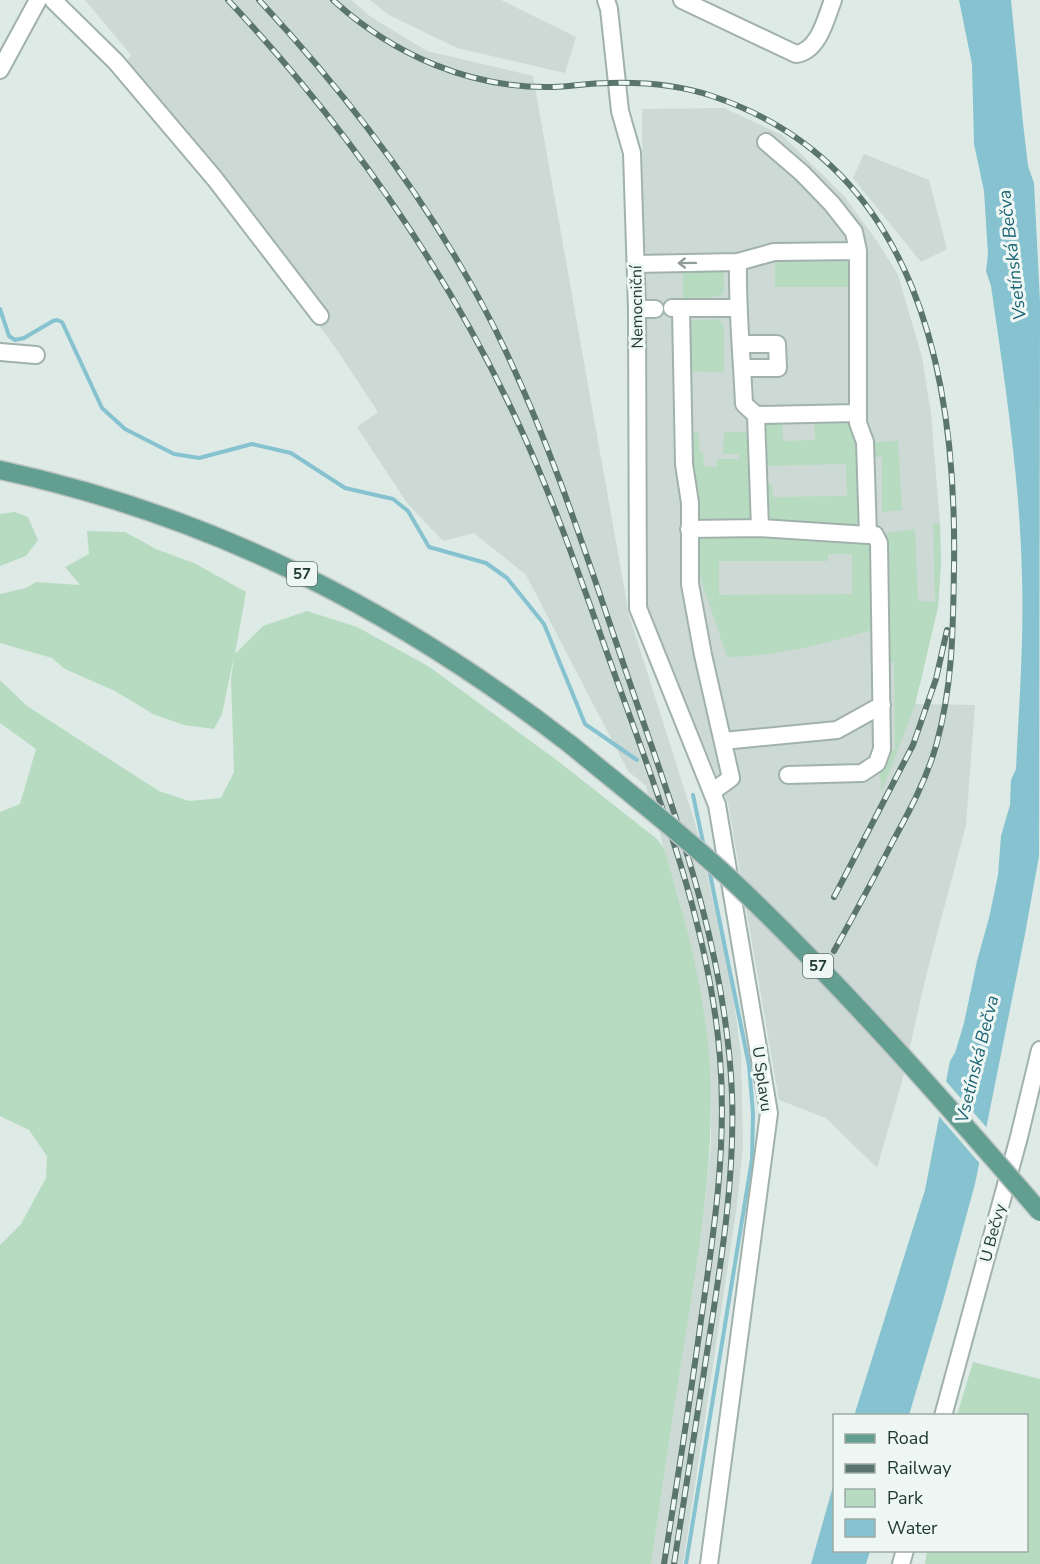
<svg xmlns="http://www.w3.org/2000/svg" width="1040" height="1564" font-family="'Nunito Sans',sans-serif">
<rect width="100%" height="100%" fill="#deeae5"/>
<!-- built -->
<path fill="#cdd9d4" d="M85 0H351L371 17 427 51 533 76 629 615 695 823 730 973 741 1054 743 1145 737 1205 683 1564H651L705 1202 711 1144V1099L704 1012 698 980 680 903 646 786 628 771 526 575 474 533 443 541 407 503 357 427 378 412 337 350 221 193 118 75 131 55Z
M370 0H501L576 37 565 73 457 48 389 15Z
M724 108 782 135 844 196 879 244 898 275 922 357 931 414 940 523 941 562 938 607 915 704 975 705 966 825 926 976 901 1085 877 1168 826 1118 779 1100 728 803 646 606 642 109Z
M864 154 929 180 947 249 921 262 853 178Z"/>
<!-- green -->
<path fill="#b7dbc1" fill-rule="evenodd" d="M858 251 857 287H775V255Z
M724 270V290L722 295 714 297 683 298V271Z
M718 319 723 323 724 330V372L687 371 688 324 693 320Z
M857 413 865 442 898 441 902 510 882 512V457H865L875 535 915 529 918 601 935 602 933 524 940 523 941 562 938 607 915 705 881 794V781L877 763 882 749H895L894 662H882L879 628C830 642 778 657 727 657L699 574 693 560 683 431 699 433V451L703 452 704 466 717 467V459H739V454H723L724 432H757L756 415 782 414 783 441 815 440 814 414ZM846 464 847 496 773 497 772 484H767L759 466ZM828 554H852V594L719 595V561H828Z
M15 512 28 517 38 540 26 556 0 566V514Z
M87 531 125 532 156 549 196 564 246 592 235 654 263 626 307 611 357 627 428 666 554 758 657 839 664 848C684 916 704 985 709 1056 716 1147 701 1237 687 1326 674 1406 663 1485 651 1564H0V1245L21 1224 46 1178 47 1156 29 1130 0 1116V812L20 804 36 749 0 723V680L27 706 159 791 189 801 221 798 234 772 231 679 234 656 222 714 214 729 184 725 153 714 115 691 65 669 52 658 0 643V594L26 588 36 582 80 585 65 567 89 554Z
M973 1362 1040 1379V1564H925L927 1551 1026 1550V1416L957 1415Z"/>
<!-- water -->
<path fill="#86c2cf" d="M959 0H1011L1023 123 1028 166 1034 183 1040 302 1039 856 1025 934 975 1184 943 1301 909 1415 854 1416 925 1190 950 1061 955 1053 964 1023 977 961 989 918 998 875 1001 836 1010 805 1011 780 1016 769C1019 705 1024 641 1022 577 1020 479 1005 383 991 286L986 271 988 254 984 191 974 144 972 64Z
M834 1483V1550L870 1551 866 1564H811Z"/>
<!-- pier -->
<path fill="#deeae5" d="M944 1079 988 1129 981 1165 937 1114Z"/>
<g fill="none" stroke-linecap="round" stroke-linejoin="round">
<!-- stream -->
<path stroke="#86c2cf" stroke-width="4" d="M0 309 9 336 15 340 24 338 53 321 57 320 62 322 102 408 125 429 174 454 199 458 252 444 291 453 345 488 393 499 408 511 429 547 486 563 507 578 544 624 585 724 637 760
M693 795 704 847
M686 1564 752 1159 753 1113 749 1065 709 869"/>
<defs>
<path id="minor" d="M53 0 116 62 215 179 320 316
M606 0 609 9 620 111 632 153 637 309 638 608 717 805 769 1113 709 1564
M682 0 796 54C819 51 826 18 833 0
M0 70 38 0
M766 142 802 173 832 204 854 232 858 251V423L865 442 868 535
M738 262C737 310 742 357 744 404L756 415 760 528
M636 264 738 262 774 252 858 251
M672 308H737
M637 309H655
M681 309 684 464 690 503V584L703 655 731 778 712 792
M742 344H777L778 368H743
M0 352 36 355
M756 415 857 413
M689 529 760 528 868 535H875L879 543 882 749 877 763 862 773 788 775
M723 741 837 730 882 705
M943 1416 1019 1137 1040 1050
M901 1564 905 1550"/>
<path id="major" d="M0 470C214 516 398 611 571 745"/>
</defs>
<!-- minor casing -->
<use href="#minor" stroke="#a1b1ac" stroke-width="20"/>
<!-- major casing -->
<use href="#major" stroke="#bcc4c2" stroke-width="21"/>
<!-- minor -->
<use href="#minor" stroke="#fff" stroke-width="16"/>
<!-- major -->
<use href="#major" stroke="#639f91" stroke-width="18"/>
<defs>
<path id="rail" d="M228 0C347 127 447 269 520 427 559 512 588 601 620 689 663 808 710 931 720 1058 727 1147 714 1232 701 1320 690 1401 677 1483 664 1564
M259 0C351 99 434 208 495 329 554 448 593 576 636 701 681 831 726 955 732 1094 735 1179 721 1263 708 1346 697 1419 685 1491 674 1564
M333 0C393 55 471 89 554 87 572 86 591 83 609 83 644 82 679 85 712 96 918 165 957 376 954 567 953 629 953 685 936 746 926 780 910 810 893 841 874 878 854 915 834 951
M834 897 913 745 936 679 947 630"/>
</defs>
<!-- rail casing -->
<use href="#rail" stroke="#5a756e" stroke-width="6"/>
<!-- rail -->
<use href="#rail" stroke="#eef7f3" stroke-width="4" stroke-dasharray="11" stroke-linecap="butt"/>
<defs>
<path id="major-bridge" d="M571 745C628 792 687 838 741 889 847 991 944 1101 1040 1212"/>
</defs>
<!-- major-bridge casing -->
<use href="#major-bridge" stroke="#bcc4c2" stroke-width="21" stroke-linecap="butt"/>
<!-- major-bridge -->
<use href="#major-bridge" stroke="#639f91" stroke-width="18"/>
</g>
<!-- one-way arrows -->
<defs><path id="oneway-shaft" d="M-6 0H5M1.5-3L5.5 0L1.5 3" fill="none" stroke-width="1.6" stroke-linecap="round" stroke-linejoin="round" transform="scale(1.5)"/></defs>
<use stroke="#909c99" href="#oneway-shaft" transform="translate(687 263) rotate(179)"/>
<g text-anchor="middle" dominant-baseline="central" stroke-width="6" stroke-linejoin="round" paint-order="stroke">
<!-- shield labels -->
<g fill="#eef7f3" stroke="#5e726d" stroke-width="1.5">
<rect x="287" y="562" width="30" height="24" rx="4.5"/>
<rect x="803" y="954" width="30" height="24" rx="4.5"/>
</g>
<g font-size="15" font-weight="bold" fill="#203933">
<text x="302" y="574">57</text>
<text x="818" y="966">57</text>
</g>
<!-- street labels -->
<g font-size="16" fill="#203933" stroke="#eef7f3">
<text transform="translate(637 307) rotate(-91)">Nemocniční</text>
<text transform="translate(762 1079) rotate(82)">U Splavu</text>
<text transform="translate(993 1233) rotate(-75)">U Bečvy</text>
</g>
<!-- water labels -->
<g font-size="18" font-style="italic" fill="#1b6374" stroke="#eef7f3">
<text transform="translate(1012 255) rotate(-97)">Vsetínská Bečva</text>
<text transform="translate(977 1059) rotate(-76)">Vsetínská Bečva</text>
</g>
</g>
<!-- legend -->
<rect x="833" y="1414" width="195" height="138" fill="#eef7f3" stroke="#9caba6" stroke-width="1.5"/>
<rect x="845" y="1434" width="30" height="9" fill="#639f91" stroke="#9caba6" stroke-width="1.5"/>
<text x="887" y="1444" font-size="18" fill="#203933">Road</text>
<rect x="845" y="1464" width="30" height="9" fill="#5a756e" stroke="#9caba6" stroke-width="1.5"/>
<text x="887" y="1474" font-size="18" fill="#203933">Railway</text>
<rect x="845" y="1489" width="30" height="18" fill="#b7dbc1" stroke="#9caba6" stroke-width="1.5"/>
<text x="887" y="1504" font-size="18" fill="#203933">Park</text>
<rect x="845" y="1519" width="30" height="18" fill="#86c2cf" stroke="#9caba6" stroke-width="1.5"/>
<text x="887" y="1534" font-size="18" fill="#203933">Water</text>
</svg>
